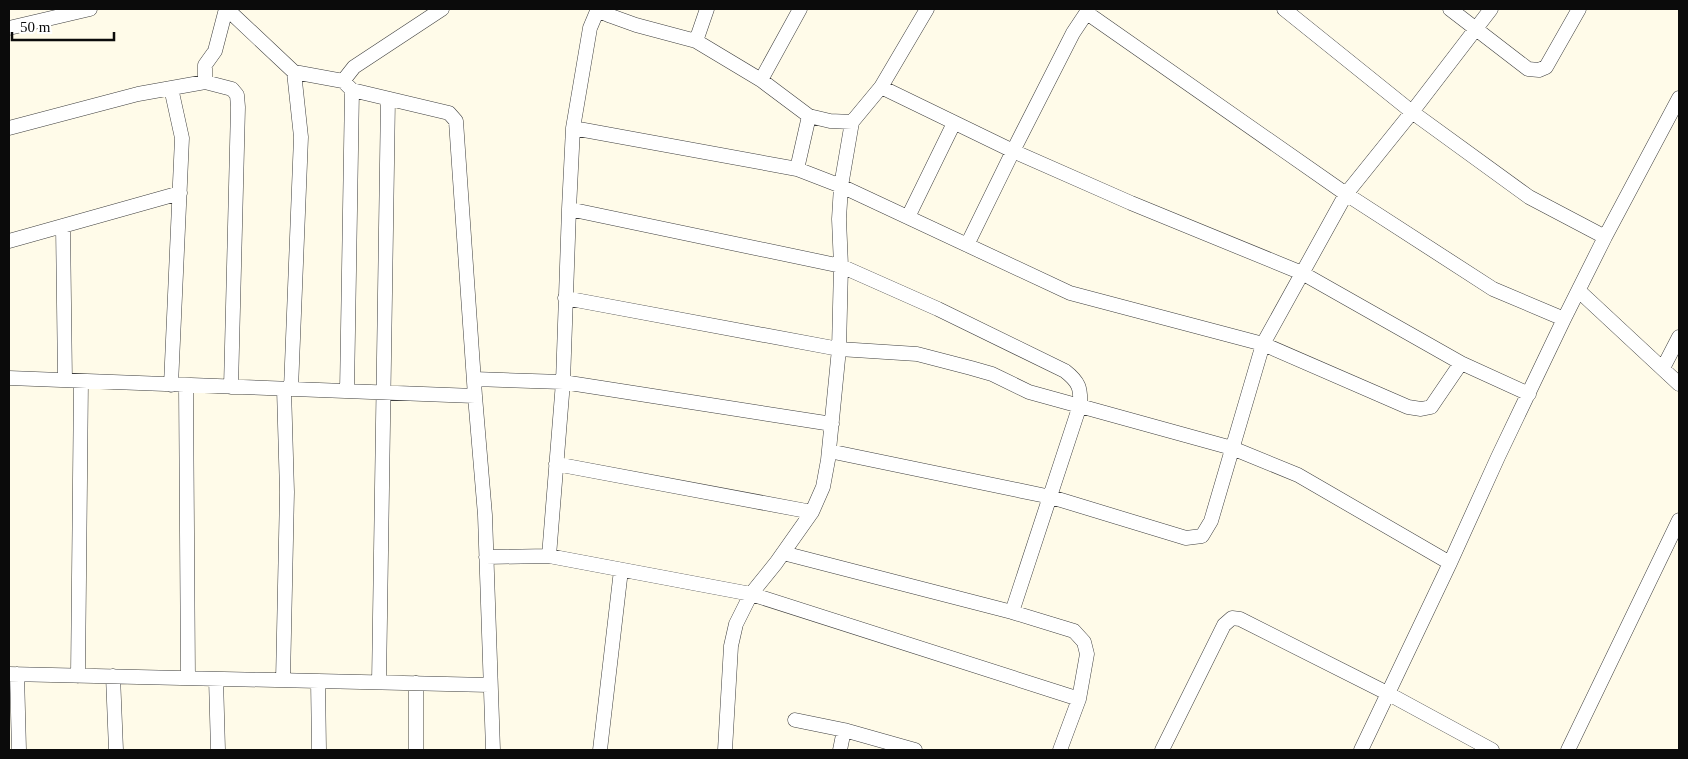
<svg xmlns="http://www.w3.org/2000/svg" width="1688" height="759" font-family="'Times New Roman',serif">
<rect width="100%" height="100%" fill="#fffbe9"/>
<g fill="none" stroke-linecap="round" stroke-linejoin="round">
<defs>
<path id="minor" d="M227 9 294 72
M1284 9 1412 112 1529 197 1605 237
M1450 9 1528 69 1539 70 1546 67 1579 9
M597 10 611 16 636 25 696 41 761 80 809 116 830 121 852 122
M1087 13 1346 194 1493 289 1564 319
M9 28 90 9
M696 41 707 9
M761 80 800 9
M343 81 352 90 449 113 456 121 475 396 485 515 493 750
M205 82V65L215 51 226 9
M881 87 1013 151 1131 203 1302 273 1461 363 1529 394
M9 128 138 94 205 82 232 89 237 95 238 107 231 387
M573 128 797 169 841 186 1070 293 1263 344 1408 407 1421 409 1431 407 1461 363
M797 169 809 116
M569 209 841 266 938 309 1065 371C1079 382 1081 388 1080 405L1012 612
M908 217 954 123
M63 226 65 380
M9 241 180 193
M967 245 1013 151 1073 33 1089 9
M1579 291 1679 384
M565 298 839 349 917 354 971 368 992 374 1029 392 1232 448 1298 475 1450 563
M1663 368 1679 337
M9 378 475 396
M474 379 563 382 832 424
M171 385 182 138 171 88
M186 385 188 678
M291 389 301 137 294 72 343 81 354 67 442 9
M347 391 352 90
M829 451 1051 497 1186 538 1202 536 1211 521 1263 344 1346 194 1412 112 1491 9
M556 464 812 512
M783 553 1012 612 1074 631 1084 642 1087 654 1079 699 1060 750
M549 556 563 382 569 209 573 128 590 28 598 9
M486 557 549 556 751 594 1079 699
M9 674 489 685
M17 674 19 750
M78 676 81 381
M113 676 116 750
M216 679 218 750
M283 680 287 492 284 389
M318 681 319 750
M379 682 388 99
M416 683V750
M795 720 844 730 915 750
M600 750 621 570
M725 750 731 646 736 624 751 594 776 563 812 512 823 487 828 460 839 349 841 266 839 219 841 186 852 122 881 87 927 9
M840 750 844 730
M1162 750 1224 625 1232 618 1240 619 1387 693 1492 750
M1361 750 1450 563 1498 457 1564 319 1605 237 1679 98
M1568 750 1679 520"/>
</defs>
<!-- minor casing -->
<use href="#minor" stroke="#3e3e3e" stroke-width="15"/>
<!-- minor -->
<use href="#minor" stroke="#fff" stroke-width="14"/>
</g>
<!-- border -->
<rect width="1688" height="759" fill="none" stroke="#0b0b0b" stroke-width="20"/>
<!-- scale -->
<path d="M12 32v8h102v-8" fill="none" stroke="#0b0b0b" stroke-width="2.5"/>
<text x="20" y="32" font-size="15" fill="#0b0b0b" stroke="#ffffff" stroke-width="4" paint-order="stroke">50 m</text>
</svg>
